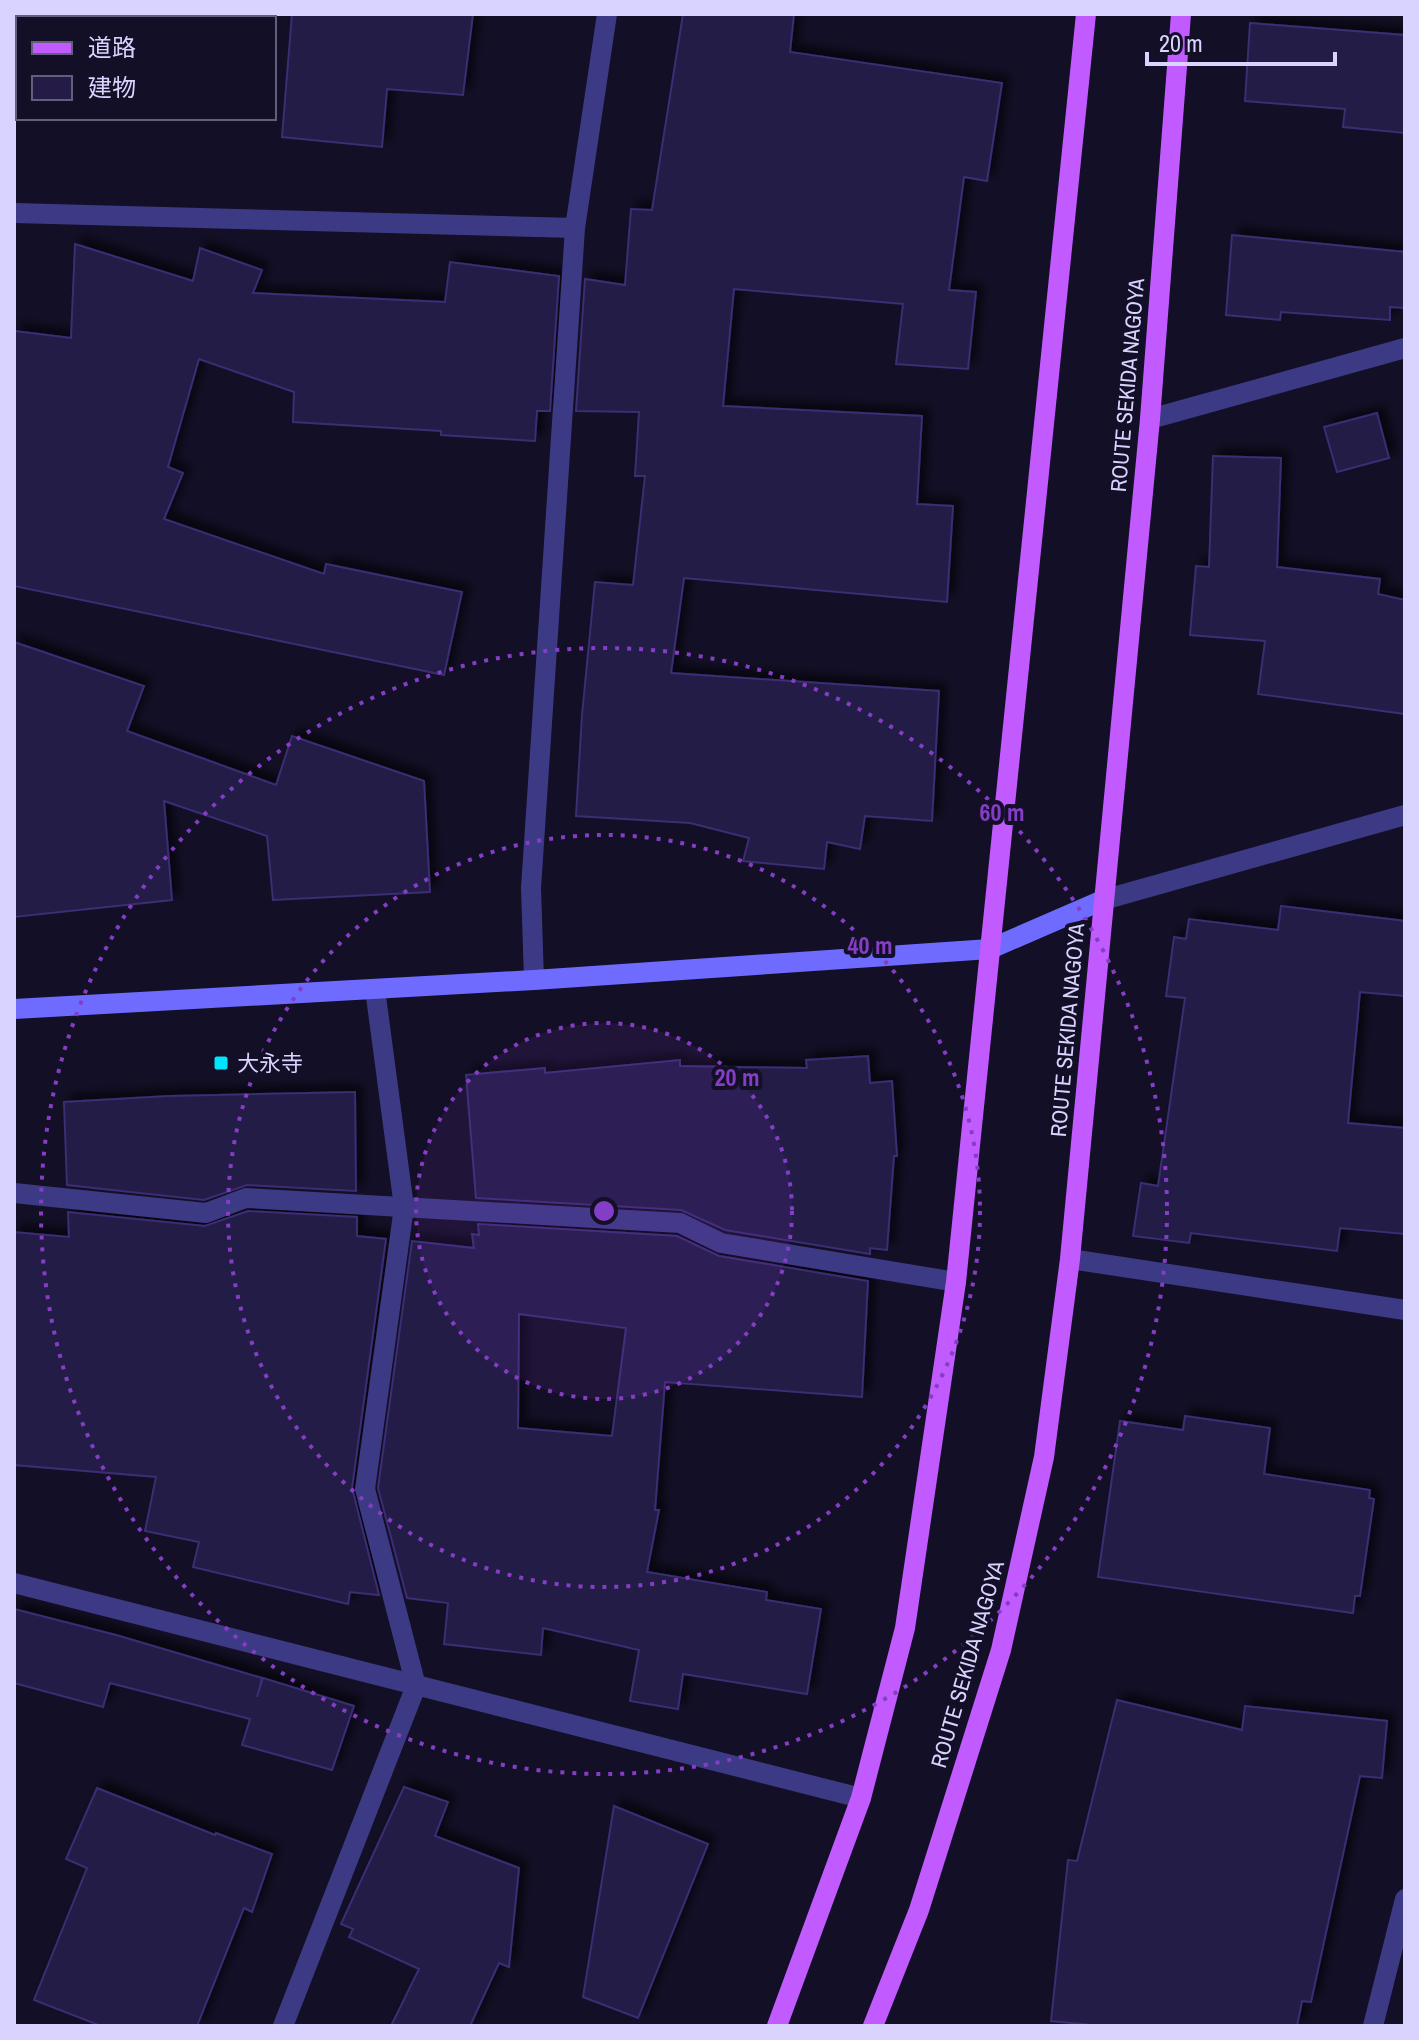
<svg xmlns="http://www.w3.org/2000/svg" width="1419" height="2040" font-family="'Archivo Narrow','Noto Sans JP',sans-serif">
<defs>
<filter id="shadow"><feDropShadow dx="7" dy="-7" stdDeviation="4" flood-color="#0009"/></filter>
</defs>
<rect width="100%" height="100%" fill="#130f26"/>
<!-- building -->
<path fill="#241b47" stroke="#3b2d73" stroke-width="2" fill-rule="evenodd" filter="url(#shadow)" d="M292 14H473L463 95 387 89 382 147 282 137Z
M683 14H794L790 52 1002 83 987 181 964 177 949 290 976 292 968 369 896 364 903 304 734 289 723 406 922 416 917 504 953 506 947 602 684 578 671 673 939 691 932 821 865 816 860 849 827 842 824 869 743 861 749 838 690 823 576 816 582 715 595 582 633 585 645 476H635L639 412 576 411 585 279 625 285 631 209 652 210Z
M1250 23 1405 35V133L1343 127 1345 109 1245 101Z
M1232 235 1405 252V308L1390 307V320L1281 312 1280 320 1226 315Z
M75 244 193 281 200 248 262 270 253 293 445 302 450 262 559 276 550 411H537L535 441 441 435V431L293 422 294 392 199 359 168 467 183 473 164 519 324 574 326 564 462 592 444 675 14 586V331L71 338Z
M1377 413 1389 458 1337 472 1324 427Z
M1213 456 1281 458 1277 567 1380 579 1378 594 1405 600V714L1258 694 1265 641 1190 635 1196 566 1209 567Z
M14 642 144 686 127 731 276 785 292 736 424 781 430 892 273 900 267 836 164 801 172 900 14 917Z
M1281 906 1405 921V996L1360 992 1348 1123 1405 1128V1234L1340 1228 1337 1251 1191 1233 1189 1243 1133 1236 1141 1183 1158 1186 1185 998 1166 996 1174 937 1186 939 1189 919 1278 930Z
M868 1056 870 1083 892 1081 897 1156H894L887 1250 870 1248V1254L725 1230 681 1210 476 1198 466 1075 545 1068V1073L680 1060V1066L807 1068 806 1060Z
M355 1092 356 1191 247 1185 204 1200 67 1185 64 1102 169 1096Z
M248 1211 357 1217V1236L386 1239 352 1488 379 1595 350 1592 348 1604 193 1567 199 1542 145 1531 156 1477 14 1465V1232L69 1237 68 1212 205 1226Z
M478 1224 677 1236 719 1256 868 1281 862 1397 665 1382 655 1510H659L647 1572 767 1592 766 1600 821 1609 807 1694 683 1674 678 1709 630 1701 639 1650 543 1628 541 1655 444 1644 448 1603 407 1598 378 1488 412 1241 474 1248 472 1234 479 1235ZM519 1314 626 1328 612 1436 518 1428Z
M1185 1416 1270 1428 1264 1474 1370 1490 1369 1498 1374 1499 1360 1596H1355L1353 1613 1098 1577 1120 1421 1183 1430Z
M14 1609 116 1635 262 1678 257 1697 263 1678 354 1706 332 1770 242 1745 250 1719 110 1683 103 1707 14 1683Z
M1117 1700 1242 1730 1245 1706 1387 1721 1382 1778 1360 1776 1311 2002 1302 2001 1297 2026H1102L1051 2021 1068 1860 1077 1861Z
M404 1787 448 1802 435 1836 519 1868 509 1967 499 1963 470 2026H391L419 1969 349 1937 353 1929 341 1924Z
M97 1788 215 1835 216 1833 272 1854 252 1912 244 1908 197 2026H101L34 2000 87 1868 66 1859Z
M614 1806 708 1844 638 2018 583 1997Z"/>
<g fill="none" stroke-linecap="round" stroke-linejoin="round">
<!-- lane -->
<path stroke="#3d3a85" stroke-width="20" d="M375 989 404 1207 365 1489 416 1686
M14 1193 206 1213 246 1198 680 1223 721 1243 956 1282"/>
<!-- street -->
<path stroke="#3d3a85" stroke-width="20" d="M14 213 575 228
M1150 419 1405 348
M1103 900 1405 815
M534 980 531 888 575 228 607 14
M1070 1259 1405 1310
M14 1583 861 1798
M283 2026 416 1686
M1373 2026 1405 1899"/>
<!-- secondary -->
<path stroke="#6f6bff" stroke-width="20" d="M14 1009 534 980 990 949 1103 900"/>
<!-- primary -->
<path stroke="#c25bff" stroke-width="20" d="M777 2026 861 1798 905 1628 956 1282 1086 14
M873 2026 919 1910 1001 1650 1044 1457 1070 1259 1150 419 1181 14"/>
</g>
<!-- distance rings -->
<circle cx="604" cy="1211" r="188" fill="#843dc5" fill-opacity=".12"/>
<g fill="none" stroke="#843dc5" stroke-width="4" stroke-dasharray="4 8">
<circle cx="604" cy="1211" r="188"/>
<circle cx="604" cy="1211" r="376"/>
<circle cx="604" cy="1211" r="563"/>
</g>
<!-- markers -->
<rect fill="#00e5ff" stroke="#130f26" stroke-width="3" x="213" y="1055" width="16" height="16" rx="4"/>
<g text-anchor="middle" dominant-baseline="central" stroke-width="8" stroke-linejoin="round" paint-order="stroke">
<!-- street labels -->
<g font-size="22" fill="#d9d4ff" stroke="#130f26">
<text transform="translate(1127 385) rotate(-85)">ROUTE SEKIDA NAGOYA</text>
<text transform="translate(1067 1030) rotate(-85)">ROUTE SEKIDA NAGOYA</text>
<text transform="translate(967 1664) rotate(-74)">ROUTE SEKIDA NAGOYA</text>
</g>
<!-- poi labels -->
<g font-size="22" fill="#d9d4ff" stroke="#130f26" text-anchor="start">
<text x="237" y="1063">大永寺</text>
</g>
</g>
<circle cx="604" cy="1211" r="12" fill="#843dc5" stroke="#130f26" stroke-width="4"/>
<g font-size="24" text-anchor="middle" font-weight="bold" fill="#843dc5" stroke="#130f26" stroke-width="8" stroke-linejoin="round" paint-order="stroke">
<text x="1002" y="821">60 m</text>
<text x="870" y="954">40 m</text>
<text x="737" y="1086">20 m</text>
</g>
<!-- border -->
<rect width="1419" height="2040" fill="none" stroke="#d9d4ff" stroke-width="32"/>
<!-- legend -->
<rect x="16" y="16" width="260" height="104" fill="#130f26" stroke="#625e7d" stroke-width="2"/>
<rect x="32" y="42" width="40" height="12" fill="#c25bff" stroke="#625e7d" stroke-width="2"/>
<text x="88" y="56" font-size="24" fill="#d9d4ff">道路</text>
<rect x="32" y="76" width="40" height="24" fill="#241b47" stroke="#625e7d" stroke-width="2"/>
<text x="88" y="96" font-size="24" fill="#d9d4ff">建物</text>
<!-- scale -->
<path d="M1147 52v12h188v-12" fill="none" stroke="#d9d4ff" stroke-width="4"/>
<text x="1159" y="52" font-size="24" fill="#d9d4ff" stroke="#130f26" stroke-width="6" paint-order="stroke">20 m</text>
</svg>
